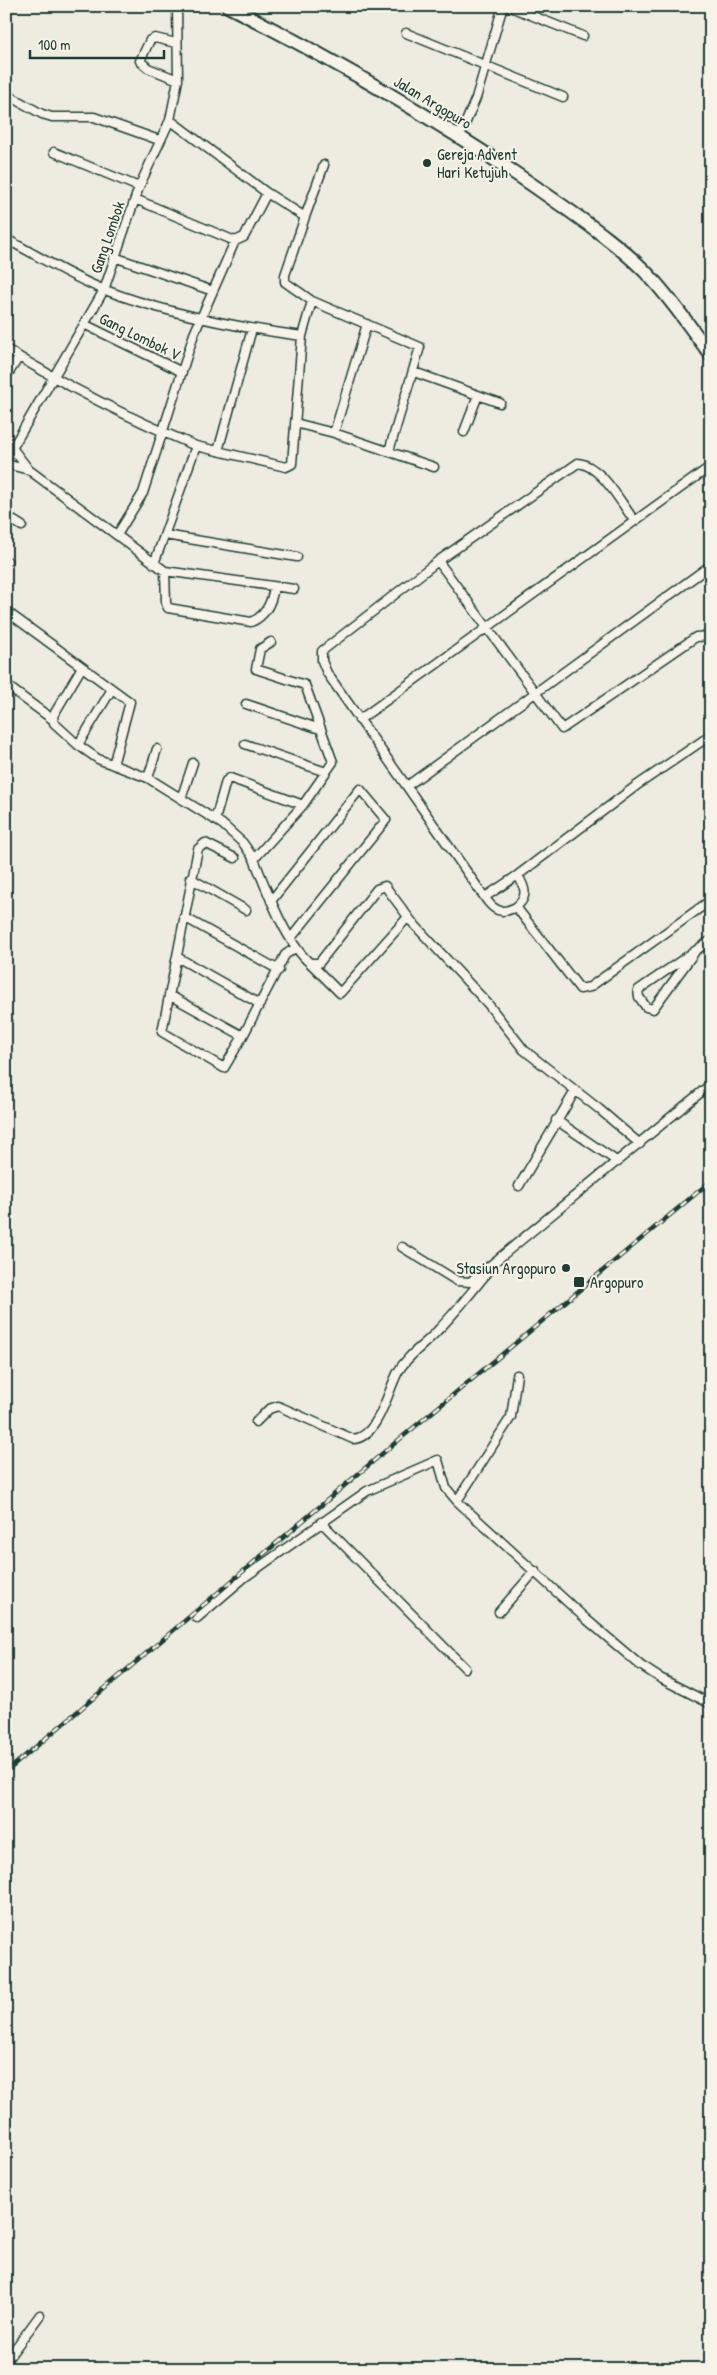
<svg xmlns="http://www.w3.org/2000/svg" width="717" height="2375" font-family="'Patrick Hand',sans-serif">
<rect width="100%" height="100%" fill="#eeece1"/>
<filter id="ink" filterUnits="userSpaceOnUse"><feTurbulence type="fractalNoise" baseFrequency=".02" numOctaves="2"/><feDisplacementMap in="SourceGraphic" scale="10" xChannelSelector="R" yChannelSelector="G"/><feConvolveMatrix kernelMatrix="1 2 1 2 8 2 1 2 1" color-interpolation-filters="sRGB"/></filter>
<g filter="url(#ink)">
<g fill="none" stroke-linecap="round" stroke-linejoin="round">
<defs>
<path id="minor" d="M508 6 583 36
M406 33 563 97
M176 43 155 38 150 40 140 61 148 68 178 80
M6 94 42 114 52 117H94L159 140
M170 120 267 193 305 217 285 275V282L312 301 420 347 389 451
M460 136 476 98 503 6
M54 152 139 187
M135 199 235 241 244 237 267 193
M305 217 324 165
M6 239C39 256 71 277 105 290 168 314 235 327 302 336
M114 257 213 291
M86 325 182 372
M6 349C66 386 131 419 196 446L154 564
M414 372 500 403
M6 377 19 357
M295 423 334 433 434 467
M464 432 478 395
M334 433 367 324
M196 446 286 467 292 464 302 336 312 301
M13 449 29 470 165 571 294 589
M218 451 252 329
M6 459 104 290 139 187 170 120 178 80 177 6
M6 464 29 470
M6 516 22 526
M117 535 143 493 194 334 235 241
M165 535 297 557
M6 561H7
M438 561 562 729 696 637 711 636
M165 571 166 603 168 608 251 622C266 616 272 601 274 587
M6 611 130 702 113 765
M271 642 260 649 256 669 305 685 333 762 303 805 254 859C266 889 286 943 310 963H319L377 889 385 886 412 922 488 1004 524 1050 599 1109 640 1144
M82 667 53 716 54 723 78 745 98 759 148 778 222 824 243 843 254 859
M6 685 52 719
M246 704 320 729
M359 720 711 466
M245 744 326 772
M78 745 112 689
M148 778 157 749
M407 786 711 565
M181 799 193 763
M215 820 226 781 230 778 303 805
M235 858 205 843 198 849 162 1032 224 1068 243 1036 285 955 296 947
M518 875C525 888 529 896 516 907L580 989 590 987 711 900
M190 878 246 910
M485 897 518 875 636 786 711 735
M271 901 360 789 386 820 291 938
M516 907C504 913 497 913 488 902L327 673 322 661V651L438 561 578 463C601 465 621 503 634 520
M184 917 279 970
M694 953 653 1009 646 1007 639 997 638 990 711 940
M177 957 260 1004
M310 963 340 993 408 917
M169 995 243 1036
M556 1120 618 1162
M519 1186 575 1091
M402 1247 457 1281 470 1282 711 1084
M256 1422 269 1409 278 1406 353 1439C378 1438 388 1390 398 1372 407 1355 426 1344 438 1330 456 1312 472 1291 488 1272
M457 1501 511 1417 517 1375
M321 1522 465 1668
M499 1612 535 1571
M197 1618 245 1577 367 1491 438 1460 446 1488 457 1501 586 1619 640 1665 660 1678 711 1704
M6 2361 40 2315"/>
<path id="trunk" d="M228 6C334 60 436 119 534 186 572 213 622 245 653 280 674 303 692 330 711 355"/>
</defs>
<!-- minor casing -->
<use href="#minor" stroke="#1f3d34" stroke-width="11"/>
<!-- trunk casing -->
<use href="#trunk" stroke="#1f3d34" stroke-width="16"/>
<!-- minor -->
<use href="#minor" stroke="#f7f3e8" stroke-width="8"/>
<!-- trunk -->
<use href="#trunk" stroke="#f7f3e8" stroke-width="12"/>
<defs>
<path id="rail" d="M6 1772 383 1453 711 1181"/>
</defs>
<!-- rail casing -->
<use href="#rail" stroke="#1f3d34" stroke-width="4.5"/>
<!-- rail -->
<use href="#rail" stroke="#f7f3e8" stroke-width="2.5" stroke-dasharray="8" stroke-linecap="butt"/>
</g>
</g>
<!-- markers -->
<g fill="#1f3d34" stroke="#f7f3e8" stroke-width="2">
<circle cx="427" cy="163" r="5"/>
<circle cx="566" cy="1268" r="5"/>
<rect x="573" y="1276" width="12" height="12" rx="2.5"/>
</g>
<g text-anchor="middle" dominant-baseline="central" stroke-width="4" stroke-linejoin="round" paint-order="stroke">
<!-- street labels -->
<g font-size="16" fill="#1f3d34" stroke="#f7f3e8">
<text transform="translate(433 102) rotate(31)">Jalan Argopuro</text>
<text transform="translate(107 237) rotate(-71)">Gang Lombok</text>
<text transform="translate(140 336) rotate(26)">Gang Lombok V</text>
</g>
<!-- poi labels -->
<g font-size="16" fill="#1f3d34" stroke="#f7f3e8" text-anchor="start">
<text x="437" y="154">Gereja Advent<tspan x="437" dy="18">Hari Ketujuh</tspan></text>
<text x="556" y="1268" text-anchor="end">Stasiun Argopuro</text>
<text x="590" y="1282">Argopuro</text>
</g>
</g>
<!-- margin -->
<rect width="717" height="2375" fill="none" stroke="#f7f3e8" stroke-width="25"/>
<rect x="12" y="12" width="692" height="2350" fill="none" stroke="#1f3d34" stroke-width="2" filter="url(#ink)"/>
<!-- scale -->
<path d="M30 50v8h134v-8" fill="none" stroke="#1f3d34" stroke-width="2.5"/>
<text x="38" y="50" font-size="15" fill="#1f3d34" stroke="#f7f3e8" stroke-width="4" paint-order="stroke">100 m</text>
</svg>
